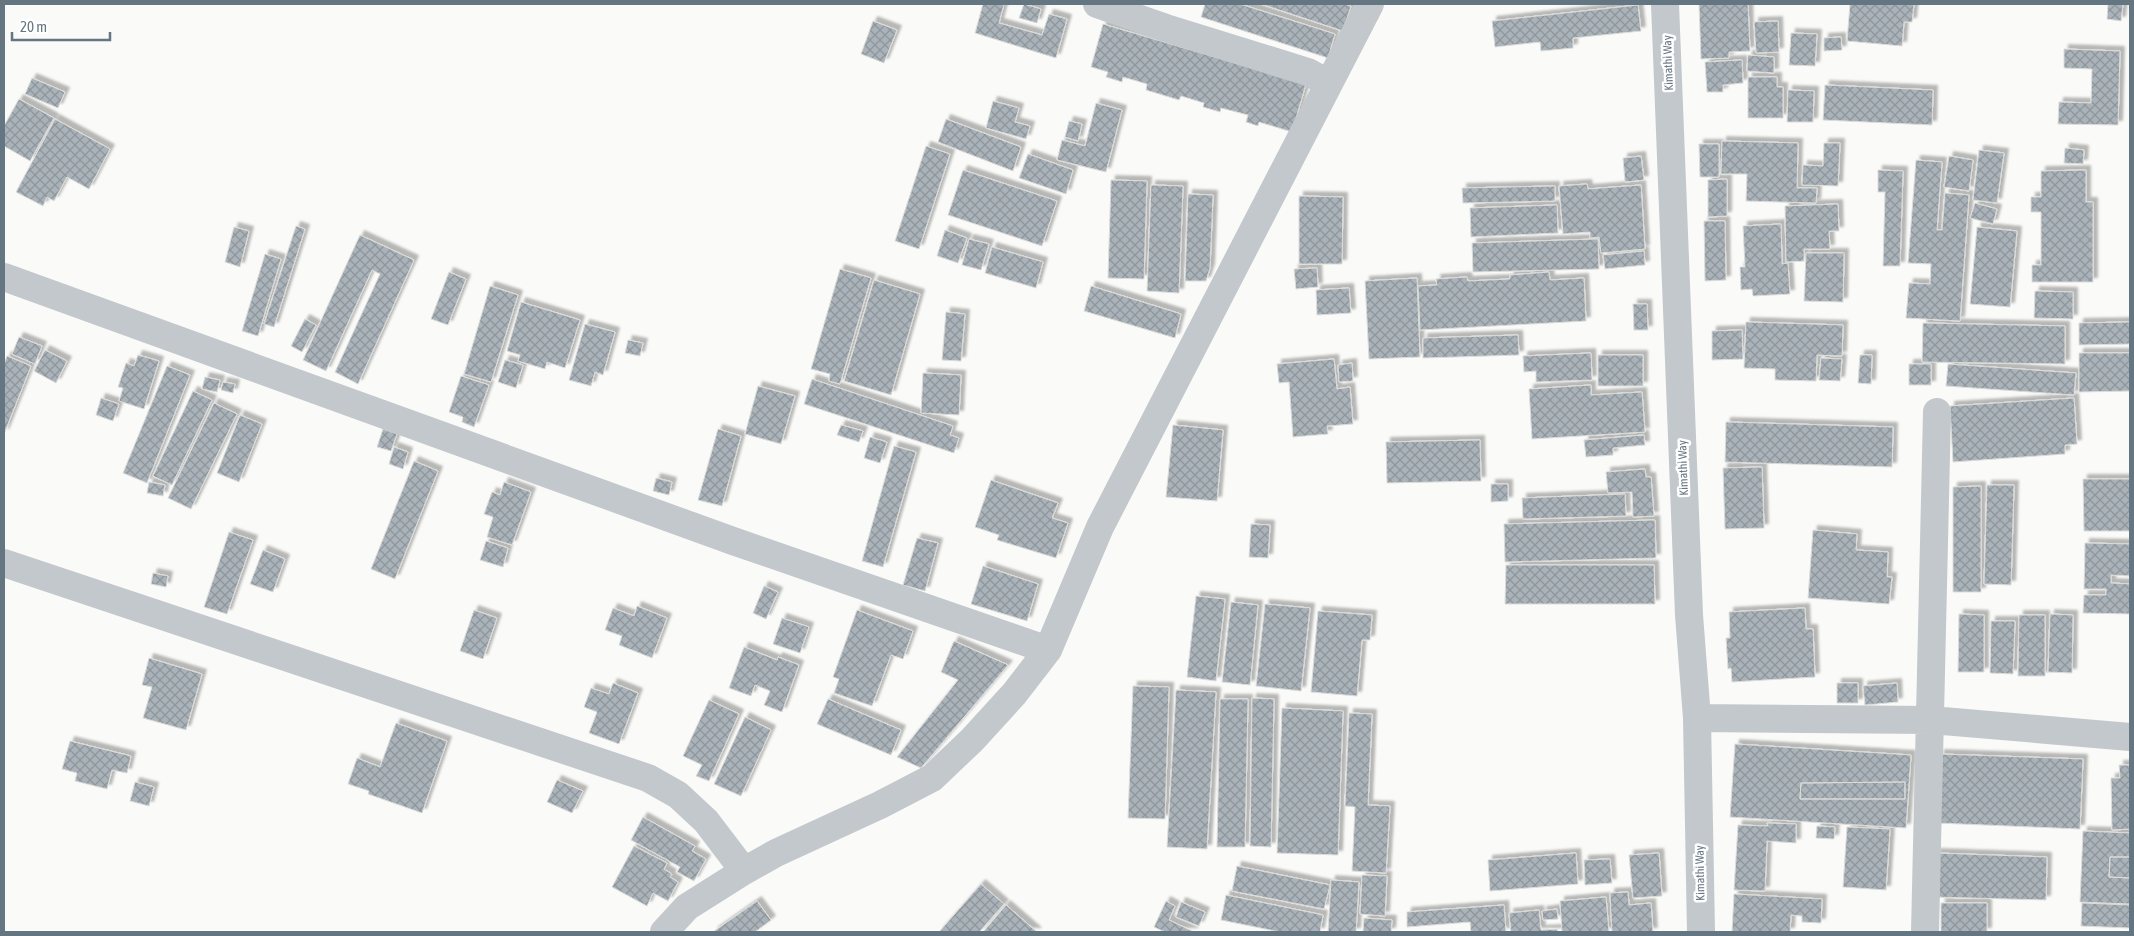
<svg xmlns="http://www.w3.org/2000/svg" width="2134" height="936" font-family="'Asap Condensed',sans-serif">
<defs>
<pattern id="building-cross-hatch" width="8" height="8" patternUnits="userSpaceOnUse" patternTransform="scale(1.25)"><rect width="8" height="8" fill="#aab3b9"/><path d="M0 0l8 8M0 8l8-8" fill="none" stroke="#8e969c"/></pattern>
<filter id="shadow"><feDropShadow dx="4.5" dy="-4.5" stdDeviation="1" flood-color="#0004"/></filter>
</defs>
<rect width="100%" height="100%" fill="#fafaf8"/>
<!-- building -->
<path fill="url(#building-cross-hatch)" stroke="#dcdcda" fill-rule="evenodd" filter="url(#shadow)" d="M983 4H1004L999 23 1042 35 1049 14 1067 19 1056 58 975 33Z
M1024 4 1041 9 1037 23 1019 18Z
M1205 4H1240L1335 34 1328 58 1201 17Z
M1261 4H1344L1351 6 1343 31Z
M1699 4H1748L1750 51 1729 52V58L1701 59Z
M1850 4H1914L1912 22H1904L1902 46 1847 41Z
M2108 4H2123L2121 21 2107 19Z
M1638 5 1641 31 1573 38V48L1541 51 1540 42 1495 47 1492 21Z
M873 21 897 30 884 63 861 54Z
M1778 21 1779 52 1756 53 1754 22Z
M1103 24 1306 84 1292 132 1259 122 1258 126 1246 122 1248 115 1221 108 1220 112 1203 107 1204 103 1181 96 1179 100 1146 90 1147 84 1123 77 1122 82 1106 77 1108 72 1091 67Z
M1791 33 1817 34 1815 66 1789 65Z
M1841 37 1842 50 1824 51V38Z
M2064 49 2120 51 2118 125 2058 124 2059 102 2091 103 2092 69 2064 68Z
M1748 55 1774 57V73L1747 71Z
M1742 60 1743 83 1723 85V92H1707L1705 62Z
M1748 77H1777V87H1783V118H1748Z
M32 78 65 92 58 108 25 94Z
M1825 85 1933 90 1932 125 1823 120Z
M1788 90 1814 91 1813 122H1787Z
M19 99 54 118 30 161 4 146V126Z
M993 101 1019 108 1015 122 1030 126 1026 139 986 128Z
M1096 103 1122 110 1106 172 1057 160 1062 140 1085 146Z
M55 119 110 149 89 189 67 177 54 201 47 197 43 206 16 192Z
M946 119 1021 147 1013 171 938 142Z
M1069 121 1082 124 1078 141 1065 137Z
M1722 141 1798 143 1797 188H1817L1816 203 1746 201 1747 174H1721Z
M1824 143H1840L1838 186 1802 185 1803 165 1823 166Z
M1699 144H1719V177H1700Z
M926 146 950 154 919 249 895 241Z
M2065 148 2084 150 2083 164 2064 163Z
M1979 150 2004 153 1997 203 1973 200Z
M1028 154 1073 170 1066 194 1019 178Z
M1641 156 1644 180 1625 182 1623 158Z
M1949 156 1973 160 1969 191 1944 187Z
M1916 160 1942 162 1937 230H1942L1945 193 1969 195 1960 321 1906 318 1909 283 1930 284 1931 264 1908 263Z
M963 170 1057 201 1042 246 948 215Z
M1878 170 1903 171 1900 266H1883L1885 192H1878Z
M2086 170V202H2093V282H2032V265H2041V212H2031V197H2041V171Z
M1727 179V216L1708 217V180Z
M1111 180 1147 181 1144 279 1108 278Z
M1587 184 1588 189 1641 185 1645 249 1601 253 1599 237 1590 238V232L1563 234 1559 186Z
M1151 185 1183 186 1179 293 1147 291Z
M1555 186V201L1463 203 1462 188Z
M1188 194 1213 195 1210 268 1206 281H1185Z
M1299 196 1343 197 1342 264H1299Z
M1975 203 1997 209 1993 224 1970 218Z
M1838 204 1839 231H1829L1830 249H1804V261L1786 262 1785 206Z
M1557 205 1558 233 1471 237 1470 208Z
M1704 221H1725L1726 280 1705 281Z
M1781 224 1782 264 1788 263 1790 294 1753 296 1752 289 1741 290 1740 267H1745L1743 226Z
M296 226 305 229 274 327 264 324Z
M234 227 249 231 240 267 225 262Z
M1977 227 2017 231 2010 307 1970 304Z
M945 230 967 238 958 263 937 256Z
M360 235 414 260 358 384 335 372 380 274 372 270 326 371 303 360Z
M969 239 989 244 981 270 962 265Z
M1598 239 1599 269 1473 272 1472 243Z
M992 247 1043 262 1036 288 985 273Z
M1644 251 1645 265 1605 269 1603 255Z
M1806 253H1844L1843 302 1804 301Z
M265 254 281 259 258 336 242 331Z
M1317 268 1318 287 1296 289 1294 269Z
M840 269 871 278 840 384 829 381 830 374 811 369Z
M449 272 466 279 448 325 431 319Z
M1549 272 1550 280 1584 278 1586 321 1420 330 1418 286 1437 285 1436 279 1467 277 1468 281 1510 279V275Z
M1417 278 1420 357 1369 359 1365 281Z
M874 280 920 294 891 395 844 381Z
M490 286 518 295 491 382 464 374Z
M1091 286 1181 314 1175 338 1084 311Z
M1349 288 1351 313 1317 315 1316 290Z
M2035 291 2073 292V319L2034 318Z
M521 302 580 320 565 368 547 362 545 369 518 361 520 355 507 351Z
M1633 304H1647L1648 330H1634Z
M946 312 965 314 961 361 942 360Z
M305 319 316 325 302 352 291 346Z
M1746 322 1843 325 1842 356 1817 355 1816 381 1775 380V369L1744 368Z
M2130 322V344L2079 345V323Z
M1923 323 2065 326V364L1922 362Z
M585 324 615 332 603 375 595 372 591 386 569 380Z
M1742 330 1743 359 1712 360V331Z
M1518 335 1519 355 1423 358V338Z
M19 337 42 346 35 364 12 354Z
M628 340 643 343 640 356 625 353Z
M45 350 67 361 56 383 34 371Z
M1591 353 1592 380 1536 382V371L1524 372 1523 356Z
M2079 353H2130V391L2079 392Z
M138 355 159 361 144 409 119 401 123 388 118 387 126 363 134 366Z
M1598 355H1643V386H1598Z
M1860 355H1872L1871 384 1858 383Z
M7 356 31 366 4 434V364Z
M1821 358 1842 359 1840 381 1819 380Z
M1334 359 1337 389 1350 387 1353 424 1327 426 1328 434 1293 437 1289 382 1279 383 1277 364Z
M505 360 523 365 516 388 498 382Z
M1352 363 1353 381 1339 382 1338 365Z
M1909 364H1931V385H1909Z
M1948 364 2076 373 2074 395 1946 386Z
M167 366 190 375 147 483 123 473Z
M923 373 961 375 959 415 921 413Z
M461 376 489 385 474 427 462 422 463 417 449 412Z
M205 377 220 380 217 392 202 389Z
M812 379 953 426 950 435 959 438 954 453 804 404Z
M223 382 235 384 233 393 221 390Z
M1591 385V395L1642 392 1645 432 1532 439 1529 389Z
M758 386 795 396 781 444 745 434Z
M193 391 212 400 172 485 153 476Z
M101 398 119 404 113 421 96 415Z
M2074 398 2077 444 2065 445V454L1953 462 1950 406Z
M214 403 237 414 191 509 168 498Z
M240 415 262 424 239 482 217 473Z
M1726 422 1893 427 1892 467 1725 462Z
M841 425 863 431 859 442 837 435Z
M1173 425 1223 430 1217 501 1166 497Z
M383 429 397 434 391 451 377 447Z
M718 429 741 436 722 506 698 500Z
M1644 435 1645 445 1613 448V455L1586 457 1584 440Z
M870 437 887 442 880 463 864 458Z
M1480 440 1481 481 1387 483 1386 442Z
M894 446 916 452 883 567 862 561Z
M394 447 408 452 403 469 389 464Z
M414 461 438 471 395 579 371 569Z
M1762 467 1764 528 1725 529 1723 468Z
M1645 469 1646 477H1651L1654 516 1633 517 1632 492 1608 493 1606 472Z
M656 478 672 482 669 495 653 491Z
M2083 479H2130V531H2084Z
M991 480 1058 503 1052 518 1068 523 1056 558 997 540 999 535 975 527Z
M149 482 165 485 163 496 147 493Z
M504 482 531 492 512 545 487 537 493 517 484 514 492 492 500 495Z
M1491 484H1508V501L1491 502Z
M1987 485H2014L2011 585 1984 584Z
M1981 486V592H1953V487Z
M1625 494 1626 516 1523 519 1522 498Z
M1655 520 1656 558 1505 562 1504 524Z
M1251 524 1270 525 1268 558 1249 557Z
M1813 530 1857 534 1856 550 1888 552 1887 577H1892L1889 604 1808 598Z
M229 532 253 540 227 614 204 607Z
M917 538 938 543 925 591 903 585Z
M486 541 508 548 503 567 480 560Z
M2085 543 2130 544V576L2111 575V583L2130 584V614L2083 613 2084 595H2106V589H2084Z
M263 550 285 559 273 592 250 584Z
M1506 565H1654L1655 604H1505Z
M983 566 1038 584 1027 621 971 604Z
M153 573 168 576 166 587 151 584Z
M764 586 778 592 766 619 753 613Z
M1196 596 1225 599 1216 681 1187 677Z
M1231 602 1258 605 1250 685 1222 682Z
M1265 604 1310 608 1301 691 1256 686Z
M637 606 667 618 652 658 619 645 622 636 605 630 613 608 634 616Z
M1805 608 1806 629H1813L1815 677 1732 682 1731 668 1728 669 1726 638H1730L1729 612Z
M474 610 497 618 483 659 460 651Z
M857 610 913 631 903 659 891 655 872 706 834 693 839 679 833 677Z
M1318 611 1372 615 1370 640H1362L1357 696 1311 692Z
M1959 614 1984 615V672H1958Z
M2050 614 2073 615 2072 673 2048 672Z
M2019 615H2045V676H2018Z
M782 618 809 627 800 653 773 644Z
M1991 621H2015L2013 674 1990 673Z
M954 641 1008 665 921 768 897 757 958 680 941 672Z
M744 647 777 660 778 657 799 665 782 712 764 705 770 691 755 685 751 696 729 688Z
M149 658 202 674 186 730 143 718 152 687 142 685Z
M613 683 638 693 619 744 589 733 597 712 584 707 591 688 609 694Z
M1837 683H1858V703H1837Z
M1897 683 1898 702 1865 705 1863 686Z
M1133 686 1169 687 1165 819 1128 818Z
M1176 690 1216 692 1207 849 1167 847Z
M1252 698 1274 699 1271 847 1250 846Z
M828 699 901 730 891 755 817 724Z
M1220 699H1248L1245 847H1217Z
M709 700 739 714 709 781 696 776 702 765 683 756Z
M1282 708 1343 711 1338 855 1277 853Z
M1349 713 1372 714 1368 805 1390 806 1386 873 1352 871 1355 807 1345 806Z
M745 717 771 730 741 796 714 784Z
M396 723 447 741 422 813 368 794 369 791 348 784 357 758 380 767Z
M70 741 131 756 127 773 112 770 107 789 75 781 77 773 62 769Z
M1735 744 1911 755 1906 828 1730 817ZM1905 782V799H1800L1801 783Z
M1940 754 2083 759 2080 829 1937 823Z
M2119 765H2130V829L2112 830 2111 778H2120Z
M557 780 583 791 572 813 547 802Z
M135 782 154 787 149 806 130 801Z
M1905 782V799H1800L1801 783Z
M643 817 695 846 692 851 706 859 694 881 677 872 680 867 631 840Z
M1767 823 1796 824V843L1767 841 1765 891 1734 890 1738 825 1768 826Z
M1817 826 1835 827 1834 839 1816 838Z
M1847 827 1890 829 1886 890 1843 887Z
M2083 831 2130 833V857H2110L2109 877 2130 878V904L2080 902Z
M634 846 667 863 664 869 672 874 670 877 678 882 668 901 653 893 647 906 612 887Z
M1576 853 1578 884 1490 891 1488 860Z
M1659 853 1662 896 1633 898 1629 855Z
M1936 853 2047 857 2046 900 1934 897Z
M2110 857H2130V878L2109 877Z
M1610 859 1612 883 1585 885 1584 860Z
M1237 866 1330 885 1324 909 1232 891Z
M1362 875 1387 876 1385 916 1360 914Z
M1331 880 1359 882 1356 932H1328Z
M981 884 1004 904 979 932H939Z
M1628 892 1629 905 1651 903 1653 932H1612L1610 893Z
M1734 894 1822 899 1821 923 1802 922V916L1791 915 1790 932H1732Z
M1226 895 1323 915 1320 932H1280L1221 920Z
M1606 897 1609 932H1562L1560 901Z
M757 901 771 920 755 932H713Z
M1166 901 1175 906 1169 920 1194 932H1165L1154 927Z
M1181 902 1205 912 1199 926 1176 917Z
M1941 903H1987V932H1941Z
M2082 903 2130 905V928L2081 926Z
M1006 905 1037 932H983Z
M1504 905 1506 932H1471L1470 922 1407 927V912Z
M1557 909 1558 919 1543 920 1542 911Z
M1539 910 1541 930 1557 929 1558 932H1511L1509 913Z
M1364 918 1392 920 1391 932H1363Z"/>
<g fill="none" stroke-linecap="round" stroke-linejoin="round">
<!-- street -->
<path stroke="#c3c8cc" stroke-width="28" d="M1097 4 1166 28 1308 72 1328 83
M1665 4 1689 615 1697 718 1701 932
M4 277 733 541 1048 650
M4 563 648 778 678 795 706 821 744 871
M1697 718 1931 720 2130 737
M664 932 687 907 744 871 776 853 880 805 932 778 972 740 1014 694 1048 650 1100 527 1370 4
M1925 932 1937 412"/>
</g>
<g text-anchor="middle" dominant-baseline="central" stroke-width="5" stroke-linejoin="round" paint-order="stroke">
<!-- street labels -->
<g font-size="12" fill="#657683" stroke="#fff">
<text transform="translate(1668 63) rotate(-92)">Kimathi Way</text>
<text transform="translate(1683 468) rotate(-92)">Kimathi Way</text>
<text transform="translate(1700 873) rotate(-91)">Kimathi Way</text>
</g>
</g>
<!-- border -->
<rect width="2134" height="936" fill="none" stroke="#657683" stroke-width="10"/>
<!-- scale -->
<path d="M12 32v8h98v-8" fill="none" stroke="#657683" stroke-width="2.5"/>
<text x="20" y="32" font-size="15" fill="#657683" stroke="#ffffff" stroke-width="4" paint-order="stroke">20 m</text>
</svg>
